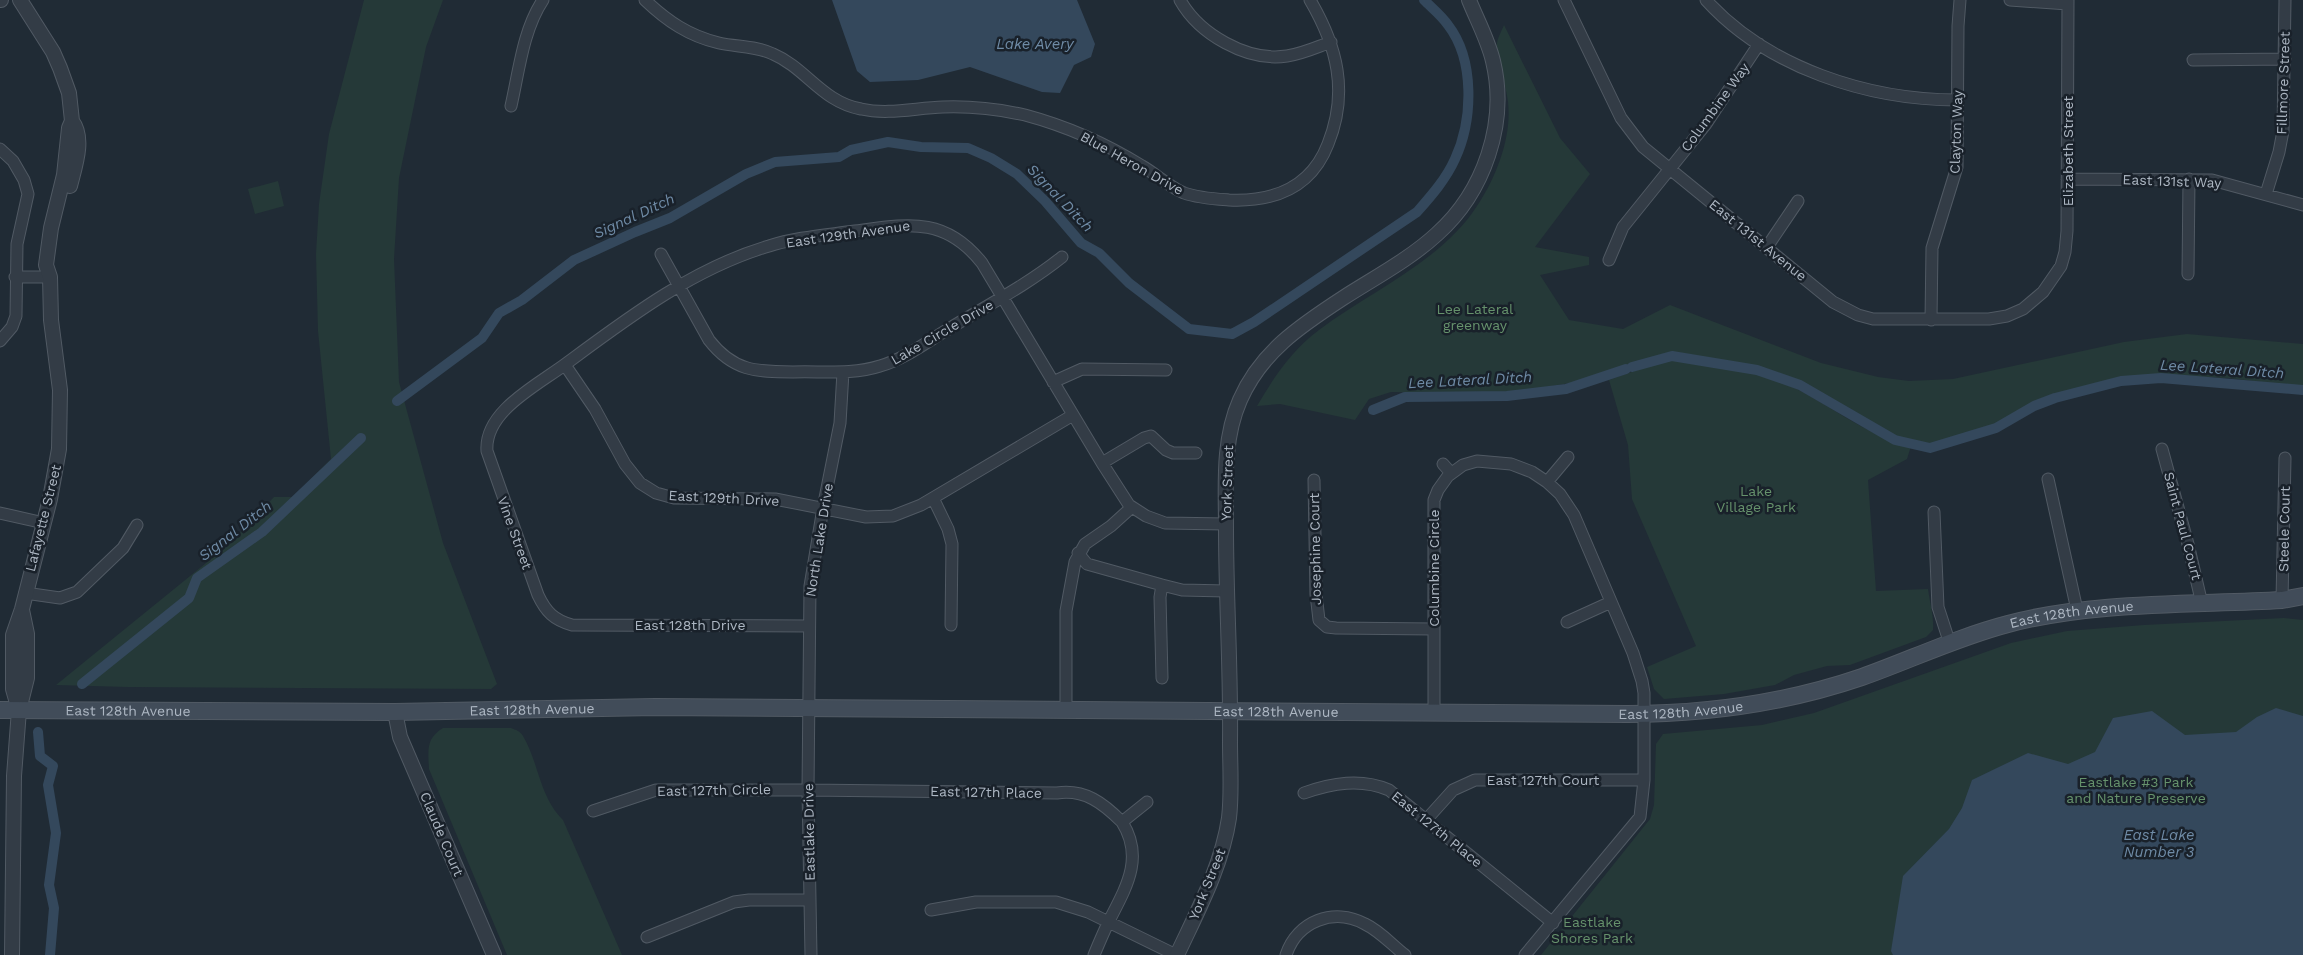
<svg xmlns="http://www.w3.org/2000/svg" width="2303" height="955" font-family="'Work Sans',sans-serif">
<rect width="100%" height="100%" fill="#202b35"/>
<!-- green -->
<path fill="#253938" d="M364 0H443L426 47 399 178 394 259 399 382 443 543 497 684 491 689 128 687 56 685 227 546 274 497H293L331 459 318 331 316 254 319 204 329 134Z
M1504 25 1560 138 1590 174 1535 247 1589 257V265L1540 275 1569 320 1623 329 1670 305 1821 363 1878 377 1909 381 1953 379 2124 342 2187 334 2303 344V387L2229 378 2151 375 2109 382 2042 398 1998 423 1932 444 1896 437 1819 392 1768 369 1676 352 1570 383 1502 394 1391 392 1369 399 1355 420 1280 404 1257 406C1274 377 1292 350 1319 330 1372 290 1443 261 1479 203 1497 175 1512 136 1508 102 1507 88 1495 55 1497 43 1498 37 1502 30 1504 25Z
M278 181 284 206 255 214 248 189Z
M1673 357C1714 365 1758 370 1795 388 1834 408 1868 436 1911 446L1907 459 1868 480 1876 591 1928 589C1930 603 1934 617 1933 630L1926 637 1850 665 1827 666 1794 675 1775 685 1724 694 1664 699 1654 689 1647 667 1696 646 1632 499 1628 445 1609 380Z
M2284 618 2303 620V955H1541L1650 819 1654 805 1656 744 1663 734 1762 725 1814 713 2011 643 2067 631 2144 625Z
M443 728H511C516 730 520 731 523 736 539 763 539 796 563 820L622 955H507L429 769C428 750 426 738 443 728Z"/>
<!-- water -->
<path fill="#34485c" d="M832 0H1077L1095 44 1091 57 1074 65 1060 93 1042 92 970 67 918 80 870 82 857 71Z
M2276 708 2303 716V955H1893L1891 951 1903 876 1949 829 1962 808 1972 780 2028 753 2068 764 2095 752 2113 718 2152 711 2185 735 2236 732 2257 717Z"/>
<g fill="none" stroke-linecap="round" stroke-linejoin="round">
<!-- canal -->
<path stroke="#34485c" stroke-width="10" d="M1632 367 1672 356 1757 370 1800 385 1895 440 1930 448 1996 428 2034 406 2055 398 2121 381 2161 378 2303 390
M397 401 482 338 499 313 522 300 574 260 635 232 670 218 746 174 775 162 839 157 851 150 888 142 921 147 968 148 991 158 1017 174 1045 201 1081 243 1099 253 1129 283 1189 329 1232 334 1254 322 1417 212C1432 195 1446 179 1455 159 1473 120 1475 60 1448 25 1442 16 1432 8 1424 0
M1373 410 1405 397 1507 396 1566 389 1626 369
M82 684 189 598 197 578 262 532 361 438
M38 732 40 756 53 766 48 785 56 833 49 885 54 908 50 955"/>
<defs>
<path id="minor" d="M645 0C667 21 689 36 719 43 737 47 757 46 773 54 806 68 822 102 861 109 888 115 915 108 943 107 970 106 998 109 1025 115 1066 126 1105 143 1142 166 1156 174 1168 186 1184 193 1198 198 1215 199 1229 200 1274 202 1311 188 1328 144 1349 92 1337 46 1310 0
M1180 0C1199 34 1247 62 1287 56 1302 54 1317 47 1331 42
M1564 0 1621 118 1643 147 1833 302 1858 315 1873 319H1989L2007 316 2023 309 2043 292 2061 266 2065 252 2067 231 2068 0
M1706 0C1768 68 1868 100 1958 100
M2010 0 2068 4
M2193 60 2285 59
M511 106C519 71 523 30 543 0
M0 149 13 161 24 180 28 194 17 244 16 316 12 327 0 341
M2067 179 2212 180 2303 205
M2266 194 2279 152 2283 131 2285 0
M1767 247 1798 201
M661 254 709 340C733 371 756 372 793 372 822 371 852 375 880 366 905 359 928 341 950 328 988 305 1027 285 1062 257
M1609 260 1623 227 1706 124 1759 44
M2188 274 2189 179
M15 277H50
M1931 320 1932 248 1957 167 1958 26 1960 0
M565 365 595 409 625 464 640 483 656 493 674 498 775 499 866 517 893 516 921 505 1073 415
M1053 382 1082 369 1166 370
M2162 449 2188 544 2202 604
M1102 463 1144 438 1151 436 1166 450 1173 453H1196
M1443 464 1451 473
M2048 479 2077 610
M1314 480 1316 594 1319 620 1327 627 1336 628 1433 629
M1547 482 1568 457
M933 498 948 529 952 544 951 625
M1934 512 1938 607 1950 644
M0 513 44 523
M1078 553 1087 564 1162 585 1182 590 1226 591
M25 593 60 598 77 592 123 548 137 525
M2282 600 2285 458
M1567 622 1611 602
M809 626 572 625C554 620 546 612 538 595L487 451C484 411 538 385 567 363 629 317 694 268 769 246 797 237 827 235 855 231 908 224 945 216 982 263L1102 463 1129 505 1146 516 1165 523 1226 524
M1162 678 1160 597 1162 585
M1066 710V611L1075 562 1085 544 1111 526 1132 507
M1434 712V500L1438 490 1448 476 1463 465 1477 461 1511 464 1532 472 1547 482 1560 494 1574 515 1633 653 1642 681 1644 693V780L1640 817 1525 955
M1304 793C1332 783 1361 778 1389 790L1553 923
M593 811 656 790H808L1057 793C1085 789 1103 803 1122 822L1147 802
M1426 820 1453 790 1475 780H1644
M931 910 976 902H1056L1088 912 1176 955
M647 937 734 902 749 900H810
M811 955 808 790 810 586 823 508 840 423 843 372
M1094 955C1099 943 1104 931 1110 919 1127 886 1144 857 1122 822
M1286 955C1297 921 1334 907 1365 924 1380 931 1392 945 1405 955"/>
<path id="tertiary" d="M0 0H1
M70 186C75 166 85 138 72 121
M19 710 13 689V635L22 609 50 499 59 449 60 390 51 320 50 277 46 265 51 228 64 175 69 128 72 121 69 93 60 68 53 52 20 0
M395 712 400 737 494 955
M12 955 14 776 19 710 27 678V634L22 610
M1177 955C1197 912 1222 866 1229 818 1232 793 1230 767 1230 742 1231 671 1226 600 1226 529 1226 486 1222 441 1240 400 1261 352 1300 326 1343 298 1374 278 1410 259 1437 234 1484 192 1508 123 1493 61 1488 40 1477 20 1469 0"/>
<g id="secondary">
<path id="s1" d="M0 710 395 712 655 707 1627 714C1707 714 1786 703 1862 677 1910 660 1958 637 2008 624 2093 601 2194 605 2282 600L2303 596"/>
</g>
</defs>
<!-- minor casing -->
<use href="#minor" stroke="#515a64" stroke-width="13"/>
<!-- tertiary casing -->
<use href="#tertiary" stroke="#515a64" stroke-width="16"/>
<!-- secondary casing -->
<use href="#secondary" stroke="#515a64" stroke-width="18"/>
<!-- minor -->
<use href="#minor" stroke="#333c46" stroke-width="11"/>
<!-- tertiary -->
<use href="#tertiary" stroke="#333c46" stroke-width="14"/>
<!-- secondary -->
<use href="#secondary" stroke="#414c59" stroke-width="16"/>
</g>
<g text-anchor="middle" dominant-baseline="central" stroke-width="5" stroke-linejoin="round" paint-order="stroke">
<!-- street labels -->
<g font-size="14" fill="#adb7c3" stroke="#19212a">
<text transform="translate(2283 83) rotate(-88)">Fillmore Street</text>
<text transform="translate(1715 107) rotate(-54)">Columbine Way</text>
<text transform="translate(1956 132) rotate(-88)">Clayton Way</text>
<text transform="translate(2068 151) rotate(-90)">Elizabeth Street</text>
<text transform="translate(1132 163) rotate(29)">Blue Heron Drive</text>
<text transform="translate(2172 181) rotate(2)">East 131st Way</text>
<text transform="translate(848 234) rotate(-8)">East 129th Avenue</text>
<text transform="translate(1758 240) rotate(39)">East 131st Avenue</text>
<text transform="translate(942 332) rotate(-30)">Lake Circle Drive</text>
<text transform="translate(1227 483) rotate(-88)">York Street</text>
<text transform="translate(724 498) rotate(3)">East 129th Drive</text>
<text transform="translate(43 518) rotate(-76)">Lafayette Street</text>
<text transform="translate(2183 526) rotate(75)">Saint Paul Court</text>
<text transform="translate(2284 529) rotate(-89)">Steele Court</text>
<text transform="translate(515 533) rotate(70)">Vine Street</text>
<text transform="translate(819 540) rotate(-81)">North Lake Drive</text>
<text transform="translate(1315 549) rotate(-91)">Josephine Court</text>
<text transform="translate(1434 568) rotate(-90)">Columbine Circle</text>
<text stroke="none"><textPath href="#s1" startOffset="2086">East 128th Avenue</textPath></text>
<text x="690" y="625">East 128th Drive</text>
<text stroke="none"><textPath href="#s1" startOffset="532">East 128th Avenue</textPath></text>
<text stroke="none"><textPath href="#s1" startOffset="128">East 128th Avenue</textPath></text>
<text stroke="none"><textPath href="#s1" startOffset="1681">East 128th Avenue</textPath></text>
<text stroke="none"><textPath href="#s1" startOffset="1276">East 128th Avenue</textPath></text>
<text x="1543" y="780">East 127th Court</text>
<text transform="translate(714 790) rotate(-1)">East 127th Circle</text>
<text transform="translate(986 792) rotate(1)">East 127th Place</text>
<text transform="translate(1437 829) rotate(39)">East 127th Place</text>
<text transform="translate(809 832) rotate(-91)">Eastlake Drive</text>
<text transform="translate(442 834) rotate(67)">Claude Court</text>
<text transform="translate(1207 884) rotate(-68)">York Street</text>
</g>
<!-- park labels -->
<g font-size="14" fill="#66926c" stroke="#19212a">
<text x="1475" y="309">Lee Lateral<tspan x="1475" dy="16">greenway</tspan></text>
<text x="1756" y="491">Lake<tspan x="1756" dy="16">Village Park</tspan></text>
<text x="2136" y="782">Eastlake #3 Park<tspan x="2136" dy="16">and Nature Preserve</tspan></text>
<text x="1592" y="922">Eastlake<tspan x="1592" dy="16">Shores Park</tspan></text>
</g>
<!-- water labels -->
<g font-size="15" font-style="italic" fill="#6f8ba6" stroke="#19212a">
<text x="1035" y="44">Lake Avery</text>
<text transform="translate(1060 198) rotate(46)">Signal Ditch</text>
<text transform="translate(634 216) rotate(-25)">Signal Ditch</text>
<text transform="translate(2222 369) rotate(4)">Lee Lateral Ditch</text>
<text transform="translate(1470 380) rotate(-3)">Lee Lateral Ditch</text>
<text transform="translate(235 531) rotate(-38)">Signal Ditch</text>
<text x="2159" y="835">East Lake<tspan x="2159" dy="17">Number 3</tspan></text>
</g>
</g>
</svg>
